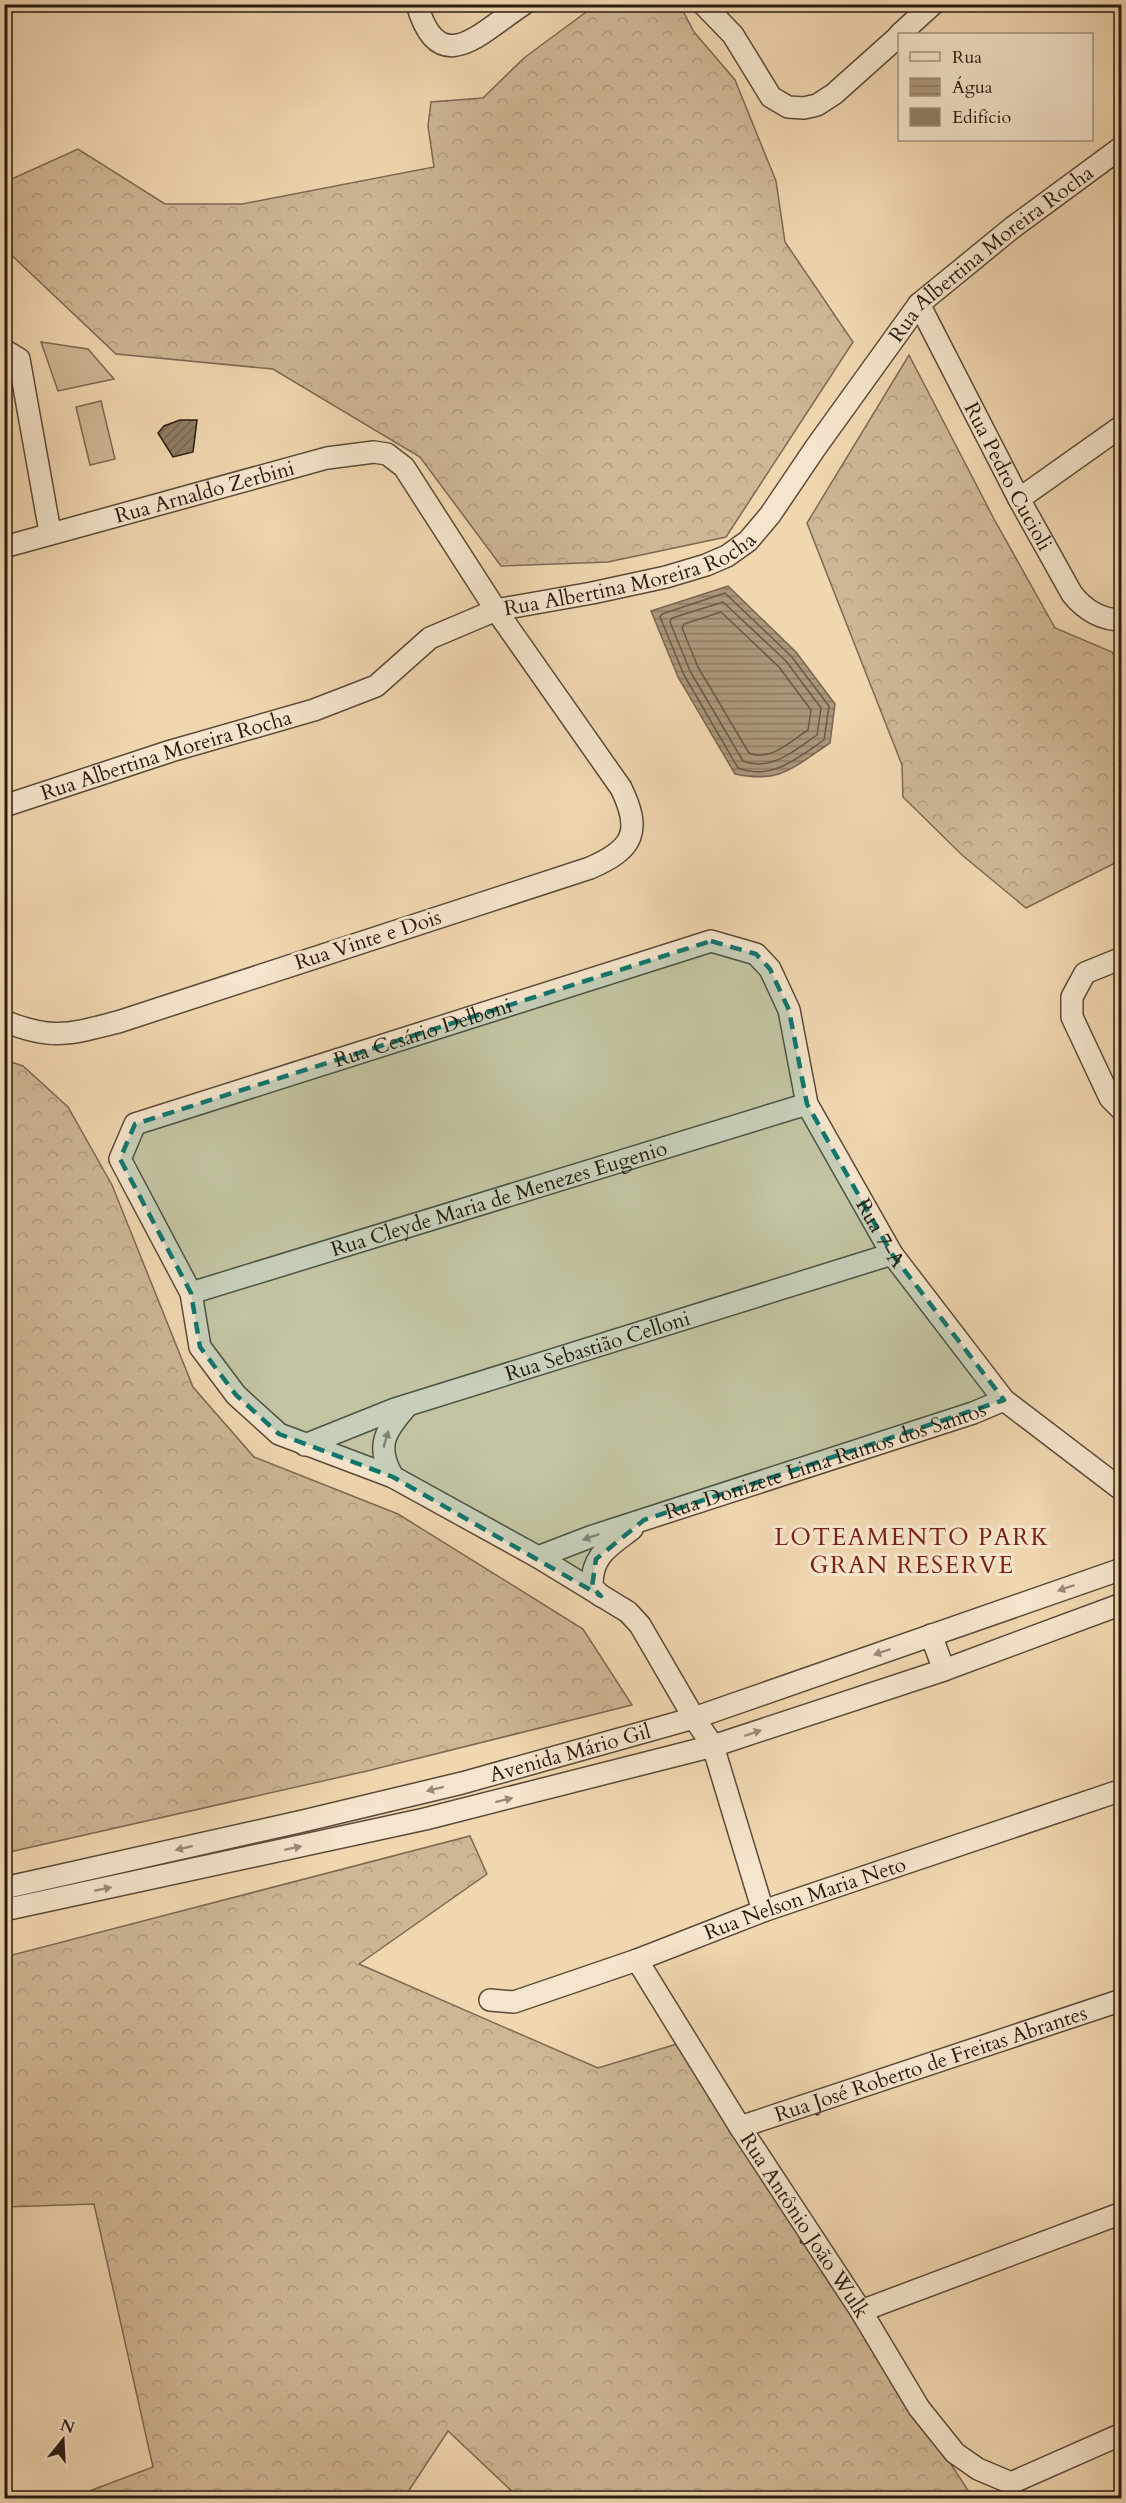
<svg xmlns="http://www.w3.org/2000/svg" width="1126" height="2503" font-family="Cardo,serif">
<defs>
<pattern id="forest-crowns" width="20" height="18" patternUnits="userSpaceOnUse" patternTransform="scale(1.5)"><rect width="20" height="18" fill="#ceb795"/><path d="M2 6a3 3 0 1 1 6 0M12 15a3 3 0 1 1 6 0" fill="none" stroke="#b19d7f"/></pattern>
<pattern id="water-rules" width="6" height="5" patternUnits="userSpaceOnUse" patternTransform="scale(1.5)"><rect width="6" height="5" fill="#ac977a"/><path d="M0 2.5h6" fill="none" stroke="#8c7a63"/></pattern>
<pattern id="building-hatch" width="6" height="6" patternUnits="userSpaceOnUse" patternTransform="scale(1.5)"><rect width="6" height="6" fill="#907d64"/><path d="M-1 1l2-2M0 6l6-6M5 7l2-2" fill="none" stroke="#766651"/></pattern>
</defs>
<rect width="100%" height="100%" fill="#f0d7b0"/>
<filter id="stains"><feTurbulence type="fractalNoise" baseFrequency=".00333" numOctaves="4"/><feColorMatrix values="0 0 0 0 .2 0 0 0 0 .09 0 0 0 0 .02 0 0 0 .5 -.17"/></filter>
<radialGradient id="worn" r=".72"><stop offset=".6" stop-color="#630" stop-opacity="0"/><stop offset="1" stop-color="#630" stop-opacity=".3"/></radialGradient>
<!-- forest -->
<path fill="url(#forest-crowns)" stroke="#7c6953" stroke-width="1.5" d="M597 4H673L681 7 694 32 735 80 776 181 785 242 853 342 726 537 608 562 501 566 420 457 273 369 116 354 5 249V182L78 149 165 204H242L434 167 428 126 431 102 483 98 524 58Z
M909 355 994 519 1055 628 1112 652 1121 664V860L1026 908 962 855 903 797 902 765 807 523Z
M5 1060 23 1066 68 1107 112 1185 193 1387 254 1457 398 1514 583 1629 632 1705 367 1771 5 1853Z
M470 1836 487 1874 359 1964 598 2068 677 2044 973 2498H519L448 2431 404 2498H71L153 2467 94 2204 5 2207 4 1979 12 1955Z"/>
<!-- park -->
<path fill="#ceb795" stroke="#7c6953" stroke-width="1.5" d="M41 342 88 349 114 379 58 391Z
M101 401 115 459 90 465 76 407Z"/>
<!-- water -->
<path fill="url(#water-rules)" stroke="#786550" stroke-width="1.5" d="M728 586 796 652 835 704 830 743C793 767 781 784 735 774L678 677 651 611Z"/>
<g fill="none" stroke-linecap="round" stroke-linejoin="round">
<!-- shore -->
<path stroke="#6a5946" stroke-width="1.5" d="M725 593 791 656 829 706 824 740C797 758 772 781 738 768L684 675 660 617 662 614Z
M723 602 786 661 821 708 817 735C795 750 771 772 743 761L690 671 670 622 672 618Z
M721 612 779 667 811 710 808 730C791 741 770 762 749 753L698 667 682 628 684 624Z"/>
</g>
<!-- building -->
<path fill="url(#building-hatch)" stroke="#291b11" stroke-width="1.5" d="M180 420H197L193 452 173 457 158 433 164 426Z"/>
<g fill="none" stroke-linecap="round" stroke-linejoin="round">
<defs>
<g id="minor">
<path d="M417 4C439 83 483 30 524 4"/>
<path d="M703 4 733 35 771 97 788 107 804 108 817 105 834 94 900 35"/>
<path d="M900 34 933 4"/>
<path id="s1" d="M919 304 1019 499 1072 594C1085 610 1100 620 1122 620"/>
<path d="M4 350 19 359 50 532"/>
<path d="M1019 499 1122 426"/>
<path id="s2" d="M4 547 327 458 374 452 387 454 404 467 496 610 621 788C642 831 634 849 590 868L118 1022C70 1034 53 1041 4 1021"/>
<path id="s3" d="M4 806 171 751 314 710 376 686 430 638 496 610 592 593 666 577 706 565 727 556 748 541 770 515 816 447 919 304 1012 228 1122 147"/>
<path d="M1122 958 1085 973 1072 997V1017L1110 1098 1122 1110"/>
<path id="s4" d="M191 1293 807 1104"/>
<path id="s5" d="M305 1445 395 1409 892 1254"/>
<path d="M393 1477C375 1446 385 1431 407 1406"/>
<path id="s6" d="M538 1557 590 1537 973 1413 1004 1400"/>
<path d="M601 1596 592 1587C591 1555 610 1546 632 1529"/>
<path d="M931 1635 944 1670"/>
<path id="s7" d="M4 1888 303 1821 462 1783 694 1718 1122 1569"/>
<path d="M4 1910 425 1819 713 1746 944 1670 1122 1604"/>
<path id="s8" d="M763 1911 713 1746 694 1718 640 1625 628 1612 538 1557 393 1477 279 1434 236 1395 200 1347 191 1293 120 1159 135 1124 711 941 756 954 770 969 789 1010 807 1104 892 1254 1004 1400 1122 1490"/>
<path id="s9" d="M637 1960 740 2127 861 2311 919 2408 955 2453 978 2469 1011 2483 1122 2434"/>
<path id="s10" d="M490 2000 514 2002 637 1960 763 1911 1122 1790"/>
<path id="s11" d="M740 2127 1122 2000"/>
<path d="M861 2311 1122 2213"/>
</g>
</defs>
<!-- minor casing -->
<use href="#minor" stroke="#5b4a39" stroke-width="24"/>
<!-- minor -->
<use href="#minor" stroke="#f5e5cc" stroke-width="21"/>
</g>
<!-- one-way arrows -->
<defs><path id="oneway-solid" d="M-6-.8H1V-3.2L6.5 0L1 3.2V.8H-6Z" transform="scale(1.5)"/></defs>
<g fill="#998a78">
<use href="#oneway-solid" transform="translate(386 1439) rotate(-74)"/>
<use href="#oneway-solid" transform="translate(591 1537) rotate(161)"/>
<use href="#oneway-solid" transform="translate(1066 1588) rotate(161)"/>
<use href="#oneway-solid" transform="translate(882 1652) rotate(161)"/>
<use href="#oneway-solid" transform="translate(753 1733) rotate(-18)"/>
<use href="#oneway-solid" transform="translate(435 1789) rotate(166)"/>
<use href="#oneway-solid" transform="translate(504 1800) rotate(-14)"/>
<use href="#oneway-solid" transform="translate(184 1848) rotate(167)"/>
<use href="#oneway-solid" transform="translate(293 1848) rotate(-12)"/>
<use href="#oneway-solid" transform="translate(103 1889) rotate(-12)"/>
</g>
<!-- marked area -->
<path fill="#0f766e" fill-opacity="0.2" stroke="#0f766e" stroke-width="4.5" stroke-dasharray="12 8" stroke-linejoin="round" d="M711 941 756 954 770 969 789 1010 807 1104 892 1254 1004 1400 644 1520 596 1559 592 1587 601 1596 393 1477 279 1434 236 1395 200 1347 191 1293 120 1159 135 1124Z"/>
<g text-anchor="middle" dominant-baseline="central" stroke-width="6" stroke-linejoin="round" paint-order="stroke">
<!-- street labels -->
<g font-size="21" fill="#291b11" stroke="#f5e5cc">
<text stroke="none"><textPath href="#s3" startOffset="1178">Rua Albertina Moreira Rocha</textPath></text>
<text stroke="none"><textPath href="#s1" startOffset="194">Rua Pedro Cucioli</textPath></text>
<text stroke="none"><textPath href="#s2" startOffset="208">Rua Arnaldo Zerbini</textPath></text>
<text stroke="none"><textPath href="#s3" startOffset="674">Rua Albertina Moreira Rocha</textPath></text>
<text stroke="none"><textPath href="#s3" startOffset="170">Rua Albertina Moreira Rocha</textPath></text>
<text transform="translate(368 940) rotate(-18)">Rua Vinte e Dois</text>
<text stroke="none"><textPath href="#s8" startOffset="1389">Rua Cesário Delboni</textPath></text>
<text stroke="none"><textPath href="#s4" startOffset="322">Rua Cleyde Maria de Menezes Eugenio</textPath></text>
<text stroke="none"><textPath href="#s8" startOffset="2048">Rua 7-A</textPath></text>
<text stroke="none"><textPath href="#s5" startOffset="309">Rua Sebastião Celloni</textPath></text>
<text stroke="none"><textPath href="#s6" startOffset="303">Rua Donizete Lima Ramos dos Santos</textPath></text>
<text stroke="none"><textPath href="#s7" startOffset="582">Avenida Mário Gil</textPath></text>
<text stroke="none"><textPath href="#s10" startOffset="333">Rua Nelson Maria Neto</textPath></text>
<text stroke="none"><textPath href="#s11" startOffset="201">Rua José Roberto de Freitas Abrantes</textPath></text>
<text stroke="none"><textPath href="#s9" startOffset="314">Rua Antônio João Wulk</textPath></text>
</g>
<!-- quarter labels -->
<g font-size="24" letter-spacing="1.5" fill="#7a1f14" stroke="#f5e5cc">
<text x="912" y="1537">LOTEAMENTO PARK<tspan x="912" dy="28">GRAN RESERVE</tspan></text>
</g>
</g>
<!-- margin -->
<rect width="1126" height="2503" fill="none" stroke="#f0d7b0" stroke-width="24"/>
<rect x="6" y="6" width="1114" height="2491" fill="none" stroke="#291b11" stroke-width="3"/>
<rect x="12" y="12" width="1102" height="2479" fill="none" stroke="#291b11" stroke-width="1.5"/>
<!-- legend -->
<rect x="898" y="33" width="195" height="108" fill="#f5e5cc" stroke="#a39481" stroke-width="1.5"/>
<rect x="910" y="52" width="30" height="9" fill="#f5e5cc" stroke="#a39481" stroke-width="1.5"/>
<text x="952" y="63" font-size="18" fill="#291b11">Rua</text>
<rect x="910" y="78" width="30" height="18" fill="url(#water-rules)" stroke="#a39481" stroke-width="1.5"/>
<text x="952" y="93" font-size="18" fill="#291b11">Água</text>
<rect x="910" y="108" width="30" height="18" fill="#907d64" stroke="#a39481" stroke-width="1.5"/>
<text x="952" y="123" font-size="18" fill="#291b11">Edifício</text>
<!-- north arrow -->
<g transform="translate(63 2440) rotate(18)" stroke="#f5e5cc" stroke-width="4.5" paint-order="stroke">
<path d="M0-4.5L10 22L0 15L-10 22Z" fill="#291b11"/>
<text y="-9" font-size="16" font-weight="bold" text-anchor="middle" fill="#291b11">N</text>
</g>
<rect width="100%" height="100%" filter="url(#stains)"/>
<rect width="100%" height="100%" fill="url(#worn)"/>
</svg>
